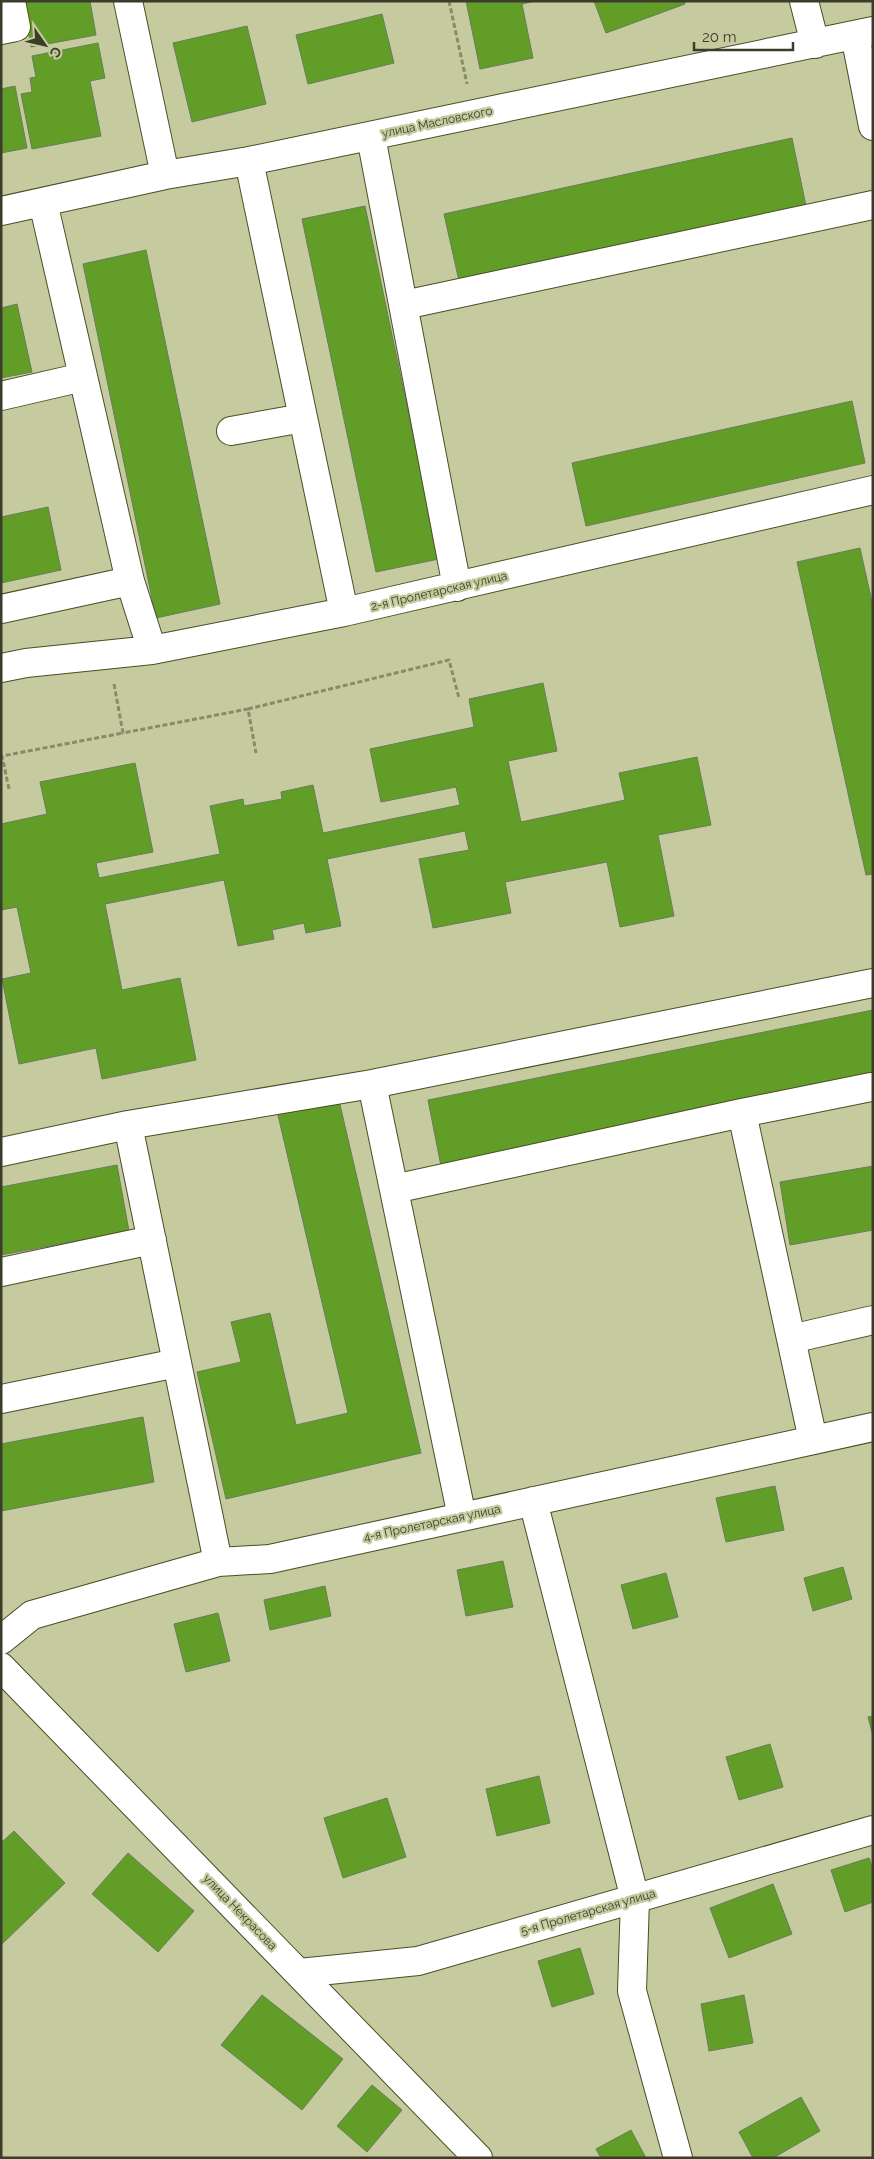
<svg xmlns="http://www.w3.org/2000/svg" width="874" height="2159" font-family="Raleway,sans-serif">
<rect width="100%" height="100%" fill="#c6cb9f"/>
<!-- building -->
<path fill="#629d28" stroke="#677d58" d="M23 1H90L96 35 31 47Z
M466 1H535L522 4 533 58 480 69Z
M594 1H684L685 4 606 33Z
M382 14 394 63 308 84 296 35Z
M247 26 266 104 192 122 173 43Z
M98 43 105 78 90 81 101 136 32 149 21 94 32 92 30 78 36 77 32 56Z
M15 86 27 148 1 153V89Z
M792 138 806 206 459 281 444 214Z
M365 206 439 559 376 572 302 219Z
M146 250 220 604 156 618 83 264Z
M17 304 32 372 1 378V308Z
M852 401 865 463 586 526 572 463Z
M48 507 61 570 1 583V517Z
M860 548 873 607V874L866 875 797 562Z
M543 683 557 751 508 761 521 822 625 800 619 773 697 757 711 825 658 835 674 916 620 927 607 862 505 882 511 913 433 928 419 859 469 850 465 831 327 859 341 926 306 933 304 923 272 930 274 939 238 946 224 880 105 904 122 990 180 978 196 1060 102 1079 96 1048 19 1064 2 979 31 973 17 907 1 910V824L47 814 40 782 135 763 153 852 96 863 99 878 220 854 210 806 243 799 244 806 282 799 281 792 313 785 323 833 460 805 456 787 381 802 370 749 474 727 469 699Z
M873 1010V1078L441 1166 428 1100Z
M338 1096 421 1453 226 1499 197 1372 241 1362 231 1322 270 1313 296 1425 348 1413 277 1111Z
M117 1165 129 1231 1 1255V1187Z
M873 1166V1230L790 1245 780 1182Z
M143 1417 154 1482 1 1511V1444Z
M775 1486 784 1530 726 1542 716 1498Z
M503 1561 513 1607 466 1616 457 1570Z
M843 1567 852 1599 813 1611 804 1578Z
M666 1573 678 1617 633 1629 621 1585Z
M325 1586 331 1616 270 1630 264 1600Z
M218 1613 230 1661 186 1672 174 1624Z
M873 1716V1736L868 1717Z
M770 1744 783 1787 739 1800 726 1757Z
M539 1776 550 1823 497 1836 486 1789Z
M387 1798 406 1857 343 1878 324 1818Z
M14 1831 65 1883 1 1945V1843Z
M128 1853 194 1911 158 1952 92 1894Z
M869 1858 873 1870V1902L845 1912 831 1870Z
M773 1884 792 1934 729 1958 710 1908Z
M580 1948 594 1994 552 2007 538 1961Z
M262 1995 343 2059 302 2110 221 2045Z
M744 1995 753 2043 709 2051 701 2004Z
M372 2085 402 2110 367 2152 337 2126Z
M801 2097 820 2131 773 2158H753L739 2132Z
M631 2130 646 2158H601L596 2149Z"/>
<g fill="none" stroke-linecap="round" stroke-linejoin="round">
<defs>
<path id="minor" d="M128 1 165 175
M804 1 815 44
M1 30 16 27 11 1
M855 35 873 126
M372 142 457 587
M249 161 344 612
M43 202 130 581 152 650
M1 211 165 175 249 161 873 31
M404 305 873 205
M1 396 83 377
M231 431 303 418
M1 609 130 581
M1 668 26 663 152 650 344 612 873 490
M372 1084 462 1517
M742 1113 871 1087
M128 1125 218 1562
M1 1152 128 1125 372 1084 873 983
M394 1189 742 1113 813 1440
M1 1272 152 1240
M791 1339 873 1320
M1 1399 177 1363
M533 1501 635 1899 632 1991 678 2158
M1 1640 32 1615 218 1562 270 1559 873 1427
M1 1667 478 2158
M299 1973 418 1961 873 1830"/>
</defs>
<!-- minor casing -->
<use href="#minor" stroke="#4a4d25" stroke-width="30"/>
<!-- path -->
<path stroke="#888b6b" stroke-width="3" stroke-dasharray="5 2.5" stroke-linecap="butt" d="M449 1 467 84
M114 684 123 733 248 709 256 753
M248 709 449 660 459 698
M9 789 2 756 123 733"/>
<!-- minor -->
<use href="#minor" stroke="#fff" stroke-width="28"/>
</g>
<g text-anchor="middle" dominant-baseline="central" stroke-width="4.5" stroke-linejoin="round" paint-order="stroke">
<!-- street labels -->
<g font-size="12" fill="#3b3c2a" stroke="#c6cb9f">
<text transform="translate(437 122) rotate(-12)">улица Масловского</text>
<text transform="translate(439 591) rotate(-13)">2-я Пролетарская улица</text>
<text transform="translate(432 1523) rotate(-12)">4-я Пролетарская улица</text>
<text transform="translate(240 1912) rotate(46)">улица Некрасова</text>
<text transform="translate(588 1912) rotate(-16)">5-я Пролетарская улица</text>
</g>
</g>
<!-- border -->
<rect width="874" height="2159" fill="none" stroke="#3b3c2a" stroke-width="5"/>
<!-- north arrow -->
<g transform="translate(45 45) rotate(124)" stroke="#c6cb9f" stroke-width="4" paint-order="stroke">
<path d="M0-4L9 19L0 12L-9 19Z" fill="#3b3c2a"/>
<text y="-8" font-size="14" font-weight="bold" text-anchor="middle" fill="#3b3c2a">С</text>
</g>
<!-- scale -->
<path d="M694 42v8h99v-8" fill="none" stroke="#3b3c2a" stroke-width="2.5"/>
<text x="702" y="42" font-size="15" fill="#3b3c2a" stroke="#c6cb9f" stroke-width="4" paint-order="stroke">20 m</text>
</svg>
